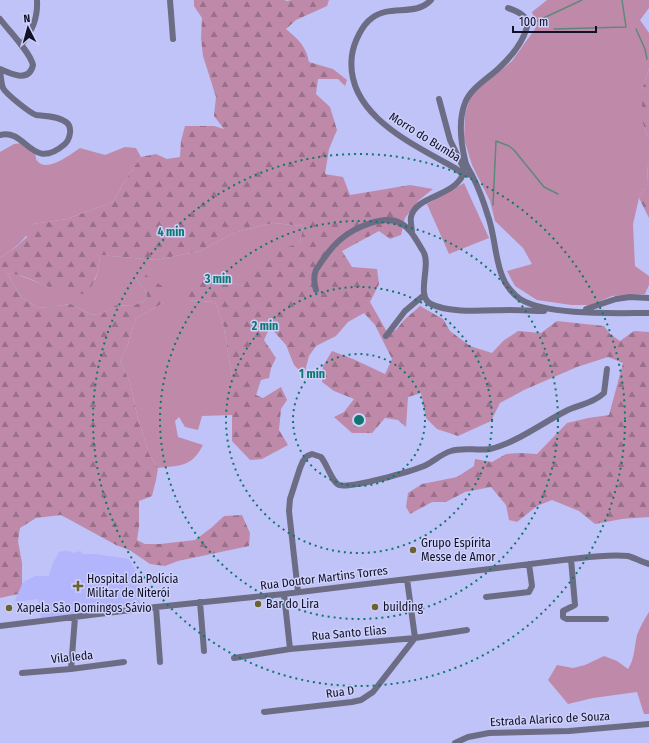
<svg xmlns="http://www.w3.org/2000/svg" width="649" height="743" font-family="'Fira Sans Condensed',sans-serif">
<defs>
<pattern id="forest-firs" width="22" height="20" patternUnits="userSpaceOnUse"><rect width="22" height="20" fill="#bf8aaa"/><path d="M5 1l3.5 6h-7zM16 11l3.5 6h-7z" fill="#9a6f8a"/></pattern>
</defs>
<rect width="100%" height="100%" fill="#bfc3f7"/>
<!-- built -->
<path fill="#b2b5fc" d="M68 550V552L71 551 72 553 81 551 82 554H95L129 559 136 572 141 607 41 619 38 599 15 602 20 584 35 576H49L53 563 59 552Z"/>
<!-- green -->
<path fill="#bf8aaa" d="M547 0H649V8L640 20 649 33V68L642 90V121L647 135 649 137V162L648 164 647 184 639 198 633 224 635 266 649 276V285L645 294 612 296 591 305H571L537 300 515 286 507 271 532 264 523 248 495 221 490 201 472 165 464 139 465 114 471 95 512 61 537 26 532 12Z
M22 143 35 152 36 159C37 161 39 163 41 164 52 169 71 154 80 148L105 155 125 147 136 148 141 157 129 174 113 202 67 219 33 224C24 242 16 247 0 258V152L14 144Z
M464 183 489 238 449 254 427 204Z
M273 223 303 226 300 243 243 286 209 277 188 300 215 302 223 323 232 376 233 415 202 416 198 430 185 427 179 417 175 421 178 437 203 445C191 468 180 465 158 468L149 454 137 415 130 382 120 361 128 344 136 318 165 302 135 277 147 293 146 300 132 306 116 305 103 313 92 315 71 304 39 308 22 298 7 273 16 274 52 288 95 280 98 272 100 255 156 260 200 251 236 232Z
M649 612V714H644L637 692 593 698 568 704 548 680 557 665 573 668 585 665 604 656 617 661 628 669C635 658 634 648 637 635 640 627 644 620 649 612Z"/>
<!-- forest -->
<path fill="url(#forest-firs)" d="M194 0H285L286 1 292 0H329L327 6 296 20 286 29C298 39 306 46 309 62L333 69 347 80 345 86 338 79H318L316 94 330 107 337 130 329 149 325 174 343 177 350 195 410 185 433 189 418 201 405 218 401 235 390 239 379 231 342 251 352 267 377 269 379 284 370 302 387 332 396 330 404 320 420 306 443 319 450 331 470 346 492 353 503 341 518 331 541 333 557 321 604 326 610 334 620 341 634 331 649 332V517L622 519 595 524 579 511 552 500 537 506 517 522 509 520 506 505 491 487 465 492 446 502H432L410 514 406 507 408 493 422 484 457 477 474 466 475 459 492 462 506 454 520 453 537 454 567 423 588 418 609 415 623 363 608 357 577 367 524 390 500 403 491 421 458 436 437 429 426 418 421 393 408 397 406 427 398 420 385 418 372 433H352L334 417 344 412 354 399 334 391 322 382 323 366 332 351 353 359 385 374 392 359 375 325 364 313 348 322 336 336 316 346 309 356 304 375 294 365 286 345 270 327 264 340 276 358 271 368 269 378 261 380 256 395 263 398 281 387 287 400 281 409 279 430 288 445 262 459 250 460 232 441V376L223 323 215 302 188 300 184 284 209 277 243 286 269 253 300 243 303 226 273 223 236 232 200 251 156 260 100 255 98 272 88 294C75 294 64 292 52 288 37 283 23 274 7 273L22 298 39 308 71 304 92 315 103 313 116 305 132 306 146 300 147 293 135 277 140 271 165 288V302L136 318 128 344 120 361 130 382 137 415 149 454 158 468 156 480 152 496 139 501V527L137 540 145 544H160L195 540 211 528 224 516 242 515 250 533 249 546 178 561 165 566 150 564 131 551 116 545 61 515 36 518 20 528 18 541 22 563V584L18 594 0 598V258L16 247 27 237 25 234 33 224 67 219 113 202 129 174 141 157 156 154 167 159 180 157 181 141 185 126H214L224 129 214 116 216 97 203 56 201 38 202 18 194 6Z
M649 68V137L647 135 642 121V90Z
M649 162V218L639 198 647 184 648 164Z"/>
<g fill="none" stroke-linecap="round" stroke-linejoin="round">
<!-- stream -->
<path stroke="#5c8979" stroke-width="1.5" d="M535 22 582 0
M554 29 626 27 622 0
M636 29 645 49 647 59
M493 205 496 141 509 146 514 150 544 187 558 194"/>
<!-- street -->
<path stroke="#6c6d85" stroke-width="6" d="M170 0 173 39
M431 0C416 17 389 4 372 18 362 25 354 42 352 55 344 114 413 144 455 168L463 174 472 175
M508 8C516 11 530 16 527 27 523 42 510 58 498 69 487 79 470 89 465 103 458 121 461 143 465 160 466 166 470 171 473 177 479 189 484 203 488 216 495 235 495 261 503 278 506 286 514 295 520 299 548 316 616 313 649 313
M0 19C9 31 30 52 33 65 29 83 11 74 0 69
M21 45C32 31 38 19 37 0
M0 70C1 76 1 83 3 88 6 94 30 113 36 115 45 116 58 116 66 122 73 127 70 139 65 144 31 173 27 128 0 135
M439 99 450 140 464 169
M412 233C412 228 410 222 411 217 415 198 447 196 458 182 460 180 462 177 463 174
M316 290C314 283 313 277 316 270 323 259 331 247 341 239 354 228 384 214 400 223 411 228 416 240 423 251 432 265 415 296 431 304 450 314 489 310 510 310 521 310 533 311 544 311V308
M586 309 616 299 630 297 649 298
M386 336 405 311 424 295
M571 559 575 605 563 611V617L567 619H606
M298 592 289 511 290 499 300 468 303 461 307 456 312 454 321 457C327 464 332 482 339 485 350 489 412 471 424 466 433 462 441 454 451 451 463 447 477 451 490 449 516 443 542 423 566 411 578 405 594 403 604 393L607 369
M284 594 290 649
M486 597 529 592 532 586 529 564
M200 602 204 651
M156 607 160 662
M0 626 156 607 284 594 571 559C589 557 609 554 628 556 635 558 642 562 649 564
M234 658 290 649 415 638 467 630
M71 669 75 617
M22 673 71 669 124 662
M264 712 352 702 361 700 373 692 415 638 407 579
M455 743 468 737 489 733 569 731 649 724"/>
</g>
<!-- distance rings -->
<g fill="none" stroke="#0f766e" stroke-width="2" stroke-dasharray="2 4">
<circle cx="359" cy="420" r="66"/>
<circle cx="359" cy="420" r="133"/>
<circle cx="359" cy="420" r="199"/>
<circle cx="359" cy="420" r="266"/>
</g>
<!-- markers -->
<g fill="#69632f" stroke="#ced1f9" stroke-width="1.5">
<circle cx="413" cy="550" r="4"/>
<path d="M76 580h4v4h4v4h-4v4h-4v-4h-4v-4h4z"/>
<circle cx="258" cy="604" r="4"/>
<circle cx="375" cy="607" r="4"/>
<circle cx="9" cy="608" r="4"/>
</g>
<g text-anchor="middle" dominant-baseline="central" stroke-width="3" stroke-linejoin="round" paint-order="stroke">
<!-- street labels -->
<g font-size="12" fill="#121128" stroke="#ced1f9">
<text transform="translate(425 137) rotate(32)">Morro do Bumba</text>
<text transform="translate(324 578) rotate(-7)">Rua Doutor Martins Torres</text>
<text transform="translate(349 633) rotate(-5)">Rua Santo Elias</text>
<text transform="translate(72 657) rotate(-6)">Vila Ieda</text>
<text transform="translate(340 692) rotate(-8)">Rua D</text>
<text transform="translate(550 719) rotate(-3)">Estrada Alarico de Souza</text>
</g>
<!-- poi labels -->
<g font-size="12" fill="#121128" stroke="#ced1f9" text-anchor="start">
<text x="421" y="543">Grupo Espírita<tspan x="421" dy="14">Messe de Amor</tspan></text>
<text x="87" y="579">Hospital da Polícia<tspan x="87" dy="14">Militar de Niterói</tspan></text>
<text x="266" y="604">Bar do Lira</text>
<text x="383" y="607">building</text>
<text x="17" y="608">Xapela São Domingos Sávio</text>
</g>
</g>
<circle cx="359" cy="420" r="6" fill="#0f766e" stroke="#ced1f9" stroke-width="2"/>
<g font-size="12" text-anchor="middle" font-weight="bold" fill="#0f766e" stroke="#ced1f9" stroke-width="3" stroke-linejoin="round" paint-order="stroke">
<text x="171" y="236">4 min</text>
<text x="218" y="283">3 min</text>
<text x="265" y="330">2 min</text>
<text x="312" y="378">1 min</text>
</g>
<!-- north arrow -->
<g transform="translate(28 28) rotate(354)" stroke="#ced1f9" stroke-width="3" paint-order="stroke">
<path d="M0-3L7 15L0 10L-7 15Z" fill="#121128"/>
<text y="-6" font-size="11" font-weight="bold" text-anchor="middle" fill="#121128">N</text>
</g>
<!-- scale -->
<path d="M513 26v6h83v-6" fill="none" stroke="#121128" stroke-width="2"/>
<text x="519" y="26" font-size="12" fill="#121128" stroke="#ced1f9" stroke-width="3" paint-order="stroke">100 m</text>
</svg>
